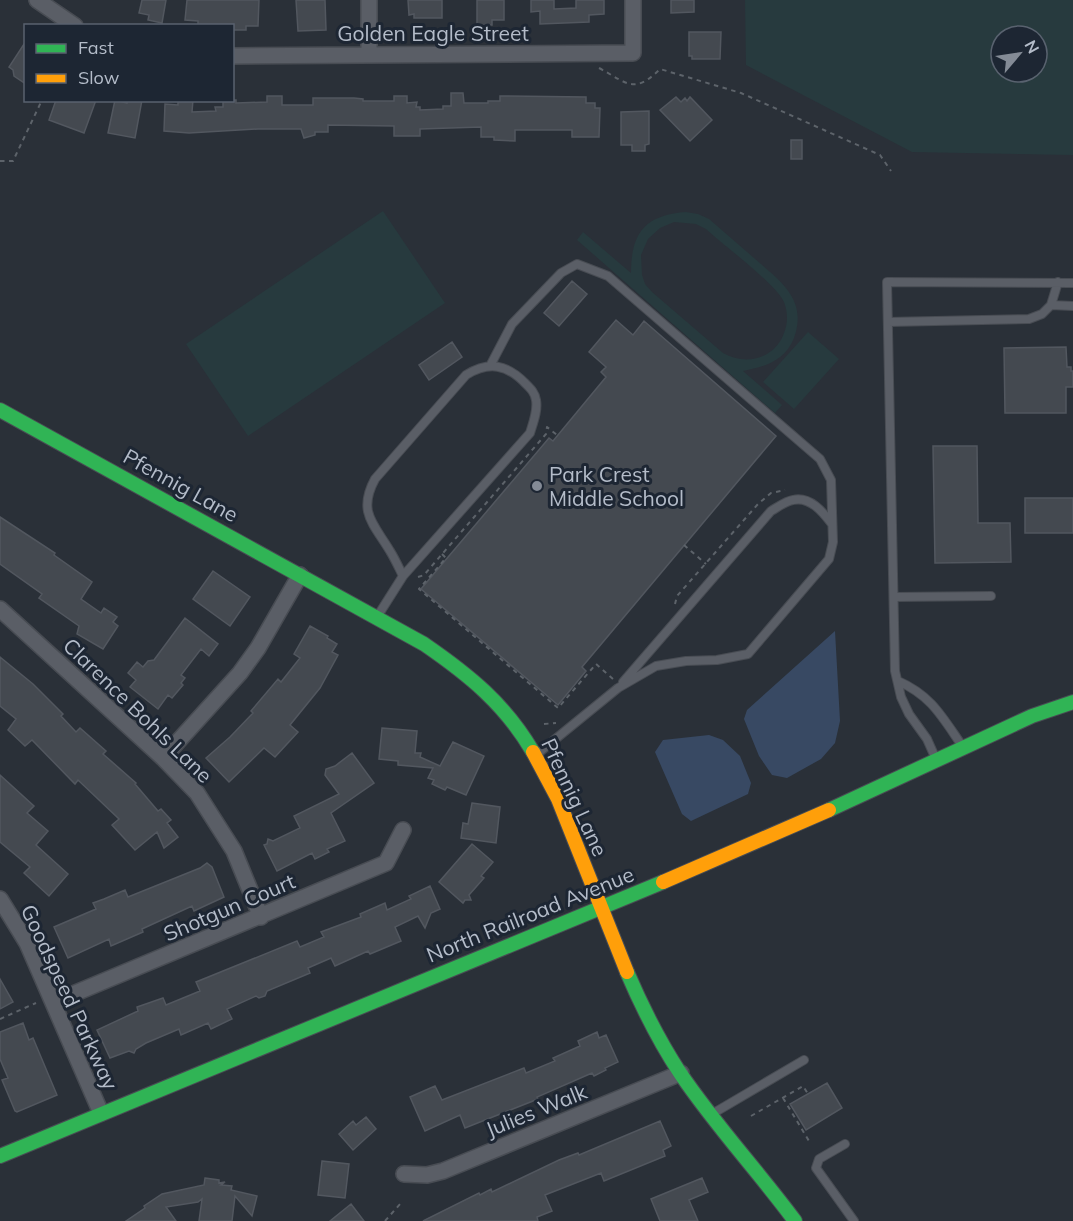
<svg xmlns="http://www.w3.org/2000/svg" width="1073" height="1221" font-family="Mulish,sans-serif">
<rect width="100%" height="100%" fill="#2a3038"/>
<!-- green -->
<path fill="#273a3e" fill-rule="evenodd" d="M745 0H1073V155L912 152 746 65ZM1001 36H1037V72H1001Z
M383 211 445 303 248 436 186 344Z
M686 212 698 214 709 219C724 232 739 245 754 258 780 281 808 299 794 338 785 361 764 367 743 371L782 405 775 413 577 240 583 232 631 273C631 233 645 215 686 212ZM674 222 696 224 706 229C723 245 776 284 784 302 788 313 788 323 784 333 781 342 775 349 767 354 753 362 737 361 723 353L652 292 645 284 642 275 641 255 648 239 660 228Z
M808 332 839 359 794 409 763 382Z"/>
<!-- water -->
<path fill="#384963" d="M835 631 840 721 835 743 821 759 787 778 772 775 759 756 744 719 747 710Z
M709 735 723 740 740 756 751 783 748 794 691 821 682 814 655 752 663 740Z"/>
<!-- building -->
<path fill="#444950" stroke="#52575f" stroke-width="1.5" d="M142 0H166L162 23 148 20 149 15 139 13Z
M187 0H259L258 26H246V30H232V26H198V21L185 20Z
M296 0H325L326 30 298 31Z
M408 0H442V18H414V14L409 15Z
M477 0H504V20H492V25H477Z
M531 0H554V9L576 8V0H604V14L589 15V22L540 24V11L531 12Z
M671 0H694V12L671 13Z
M689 32H721L720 59H692V56H689Z
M26 41V84L14 76 13 70 9 67Z
M451 93H463L464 103H488V101H500V96L586 97V103H595V108H600L599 137H572V130H515V141L494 140V137H481V127L420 129V136H394V126L328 125V132H315V135L304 138 301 129H258L189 133 164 131 165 104 178 105V100H193L192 112 216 111 215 107H223V100H236V103L267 102V96H282V105H313V98H354L363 99V101H394V96H407V103L417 102 416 107H420V110L443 109V106H451Z
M676 97 681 102 685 98 687 101 690 97 712 120 690 141 660 110Z
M56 100H96L84 133 49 120Z
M115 100 127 103 128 100H142L135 138 108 133Z
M649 111V144L645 145V151H632V145H621V112Z
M791 140H802V159H791Z
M572 281 587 294 559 326 544 313Z
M616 320 633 335 644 321 776 436 582 667 586 671 558 705 421 589 549 438 553 441 606 377 601 372 606 367 589 352Z
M452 342 462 357 429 380 419 365Z
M1066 347 1067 367H1071V371H1073V387H1066V413H1005L1004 348Z
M933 446H977L978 523H1010L1011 562 935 563Z
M1025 498H1073V533H1025Z
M0 517 55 553 54 555 92 582 81 599 101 613 104 608 117 617 113 622 118 626 103 649 77 634 79 626 39 598 42 594 0 564Z
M213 571 250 597 230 626 193 599Z
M185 618 218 644 209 656 201 649 181 675 185 678 181 683 183 685 172 698 168 695 158 709 130 687 136 680 128 673 137 662 143 667 148 661 154 660Z
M310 626 328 636 327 638 337 644 332 652 338 655 320 688 290 725 298 732 275 757 264 748 229 782 206 758 230 737 253 713 251 711 278 679 281 682 300 658 294 654Z
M0 657 33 684 63 714 61 716 76 732 80 728 106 751 103 754 136 783 135 784 158 811 161 809 171 820 167 823 178 837 164 848 157 832 135 850 112 825 119 819 78 780 75 784 32 740 25 746 8 730 16 719 0 706Z
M382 728 417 731 415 753H421L420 757 440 766 453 742 484 756 466 795 447 787 445 790 432 784 434 780 428 778 433 768 398 765V761L379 759Z
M352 753 374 783 331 813 345 841 327 849 329 852 315 859 312 853 277 871 264 845 267 844 268 839 273 841 300 828 294 816 339 794 325 775 326 769 335 766Z
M0 775 34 806 27 813 48 831 36 845 68 874 49 896 24 873 30 867 0 842Z
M472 803 500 807 496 843 461 838 463 823 468 824Z
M472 844 493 862 481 876 484 878 469 895 471 900H465L463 903 439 882Z
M207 863 212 867 224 897 194 911 192 906 142 929 143 932 111 946 109 939 68 958 54 927 96 909 93 903 104 899 125 890 128 897 200 868Z
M430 886 440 909 431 913 425 928 418 916 395 927 401 941 370 954 368 951 335 966 331 958 308 968 310 973 267 991 265 996 259 998 256 996 227 1009 232 1019 211 1029 208 1023 181 1035 179 1029 146 1043 136 1049 134 1053 129 1051 110 1058 97 1030 138 1011 137 1007 163 998 166 1005 200 991 196 982 297 941 300 947 324 937 321 932 361 917 360 914 385 903 387 910 411 899 409 896Z
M0 979 13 1002 0 1009Z
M23 1023 29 1040 33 1038 57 1095 17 1112 15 1111 2 1080 8 1078 0 1059V1032Z
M597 1032 599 1038 606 1035 618 1062 605 1068 606 1070 594 1076 592 1073 537 1097 538 1099 465 1128 460 1115 425 1131 410 1097 435 1086 442 1100 524 1068 526 1073 555 1061 553 1058 580 1046 578 1041Z
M827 1083 842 1108 806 1130 790 1104Z
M366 1117 376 1129 353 1150 339 1134 353 1121 356 1125Z
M660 1121 671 1146 663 1150 665 1156 604 1181 601 1173 545 1195 552 1211 537 1217 538 1221H423L479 1193 480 1195 491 1189 492 1192 559 1160 578 1153 579 1155Z
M322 1161 349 1164 345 1198 318 1195Z
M205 1178 219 1180V1183L225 1182 221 1185 232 1186 231 1190 257 1196 252 1216 235 1196 232 1221H199L202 1199 198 1202 166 1207 176 1221H126L145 1208 144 1206 162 1194 204 1185Z
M702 1178 708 1192 689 1200 698 1221H660L651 1199Z
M351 1204 364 1221H330Z"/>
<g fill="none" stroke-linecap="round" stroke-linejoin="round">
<defs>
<path id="lane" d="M1051 305 1058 282
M888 322 1029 319 1042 314 1051 305 1073 306
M490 366 512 324 561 273 577 264 608 276 820 459 831 480 833 542 829 559 748 654 717 660 686 661 656 666 618 688 537 754
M895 597 991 596
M377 617 403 576 530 433C533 423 538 411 536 400 535 393 531 389 526 384 507 364 489 361 466 375L375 479C357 512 374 524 390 551 395 559 399 568 403 576
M898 681C932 696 942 717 963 747
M623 682 771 511C778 507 786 501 793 500 810 496 823 512 832 524
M935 757 927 739 909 714 901 697 895 671 887 282 1073 283
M712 1114 804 1060
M845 1144 819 1159 816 1168 854 1221"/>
<path id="street" d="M37 0 75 26
M369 0V54
M232 56 633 53V0
M0 609 163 758 197 793 234 851 261 917
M163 758 240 673 258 648 300 575
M0 899 27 943 101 1113
M54 1002 386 863 403 830
M404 1174 427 1175 443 1171 681 1073"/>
<path id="fast" d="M0 410 424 644C469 675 505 704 533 752
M829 810 1032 716 1073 702
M627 972C642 1007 659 1041 680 1073 715 1125 758 1171 795 1221
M0 1156 663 882"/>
<path id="slow" d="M533 752 558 799 627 972
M663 882 829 810"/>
</defs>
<!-- lane casing -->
<use href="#lane" stroke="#484c53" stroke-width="10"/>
<!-- street casing -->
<use href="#street" stroke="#484c53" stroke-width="18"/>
<!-- fast casing -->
<use href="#fast" stroke="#484c53" stroke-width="16"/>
<!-- slow casing -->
<use href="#slow" stroke="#484c53" stroke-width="16"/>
<!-- path -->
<path stroke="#5d636a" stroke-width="2" stroke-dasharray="4.5 4.5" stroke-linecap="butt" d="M599 68C627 83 634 95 660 69L741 93 880 155 891 171
M0 161H13L42 100
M684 545 706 564
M442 554 446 558 419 589 558 708 596 664 613 679
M418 577 424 575 546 434 547 427 557 435
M675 604 677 596 758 504 771 493 785 490
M544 724 556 723
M0 1019 36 1003
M783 1098 809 1141
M751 1116 803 1086 808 1094
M385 1221 401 1203"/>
<!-- lane -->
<use href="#lane" stroke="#5a5e66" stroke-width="8"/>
<!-- street -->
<use href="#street" stroke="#5a5e66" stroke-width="15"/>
<!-- fast -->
<use href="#fast" stroke="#30b455" stroke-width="14"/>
<!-- slow -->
<use href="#slow" stroke="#ff9f0a" stroke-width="14"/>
</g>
<!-- markers -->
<circle fill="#848b96" stroke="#1d2633" stroke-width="2" cx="537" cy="486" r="6"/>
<g text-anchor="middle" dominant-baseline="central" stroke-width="6" stroke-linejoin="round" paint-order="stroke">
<!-- street labels -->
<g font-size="21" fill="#b4bcc9" stroke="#1d2633">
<text x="433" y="33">Golden Eagle Street</text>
<text transform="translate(181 485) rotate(29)">Pfennig Lane</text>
<text transform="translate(138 710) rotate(44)">Clarence Bohls Lane</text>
<text transform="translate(575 797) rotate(65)">Pfennig Lane</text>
<text transform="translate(229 907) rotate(-23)">Shotgun Court</text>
<text transform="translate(530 914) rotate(-22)">North Railroad Avenue</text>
<text transform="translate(70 997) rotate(65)">Goodspeed Parkway</text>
<text transform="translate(536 1110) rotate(-22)">Julies Walk</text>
</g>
<!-- poi labels -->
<g font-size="21" fill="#b4bcc9" stroke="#1d2633" text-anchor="start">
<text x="549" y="474">Park Crest<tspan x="549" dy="24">Middle School</tspan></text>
</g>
</g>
<!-- legend -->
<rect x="24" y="24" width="210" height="78" fill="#1d2633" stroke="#59626f" stroke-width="1.5"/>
<rect x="36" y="44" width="30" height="9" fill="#30b455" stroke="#59626f" stroke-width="1.5"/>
<text x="78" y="54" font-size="18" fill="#b4bcc9">Fast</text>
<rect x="36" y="74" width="30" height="9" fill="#ff9f0a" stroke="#59626f" stroke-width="1.5"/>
<text x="78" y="84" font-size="18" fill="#b4bcc9">Slow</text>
<!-- north arrow -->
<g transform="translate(1019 54) rotate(61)"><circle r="28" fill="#1d2633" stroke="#59626f" stroke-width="1.5"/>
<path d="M0-4.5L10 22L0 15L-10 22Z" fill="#848b96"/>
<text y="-9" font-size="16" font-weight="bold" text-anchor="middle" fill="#b4bcc9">N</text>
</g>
</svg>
